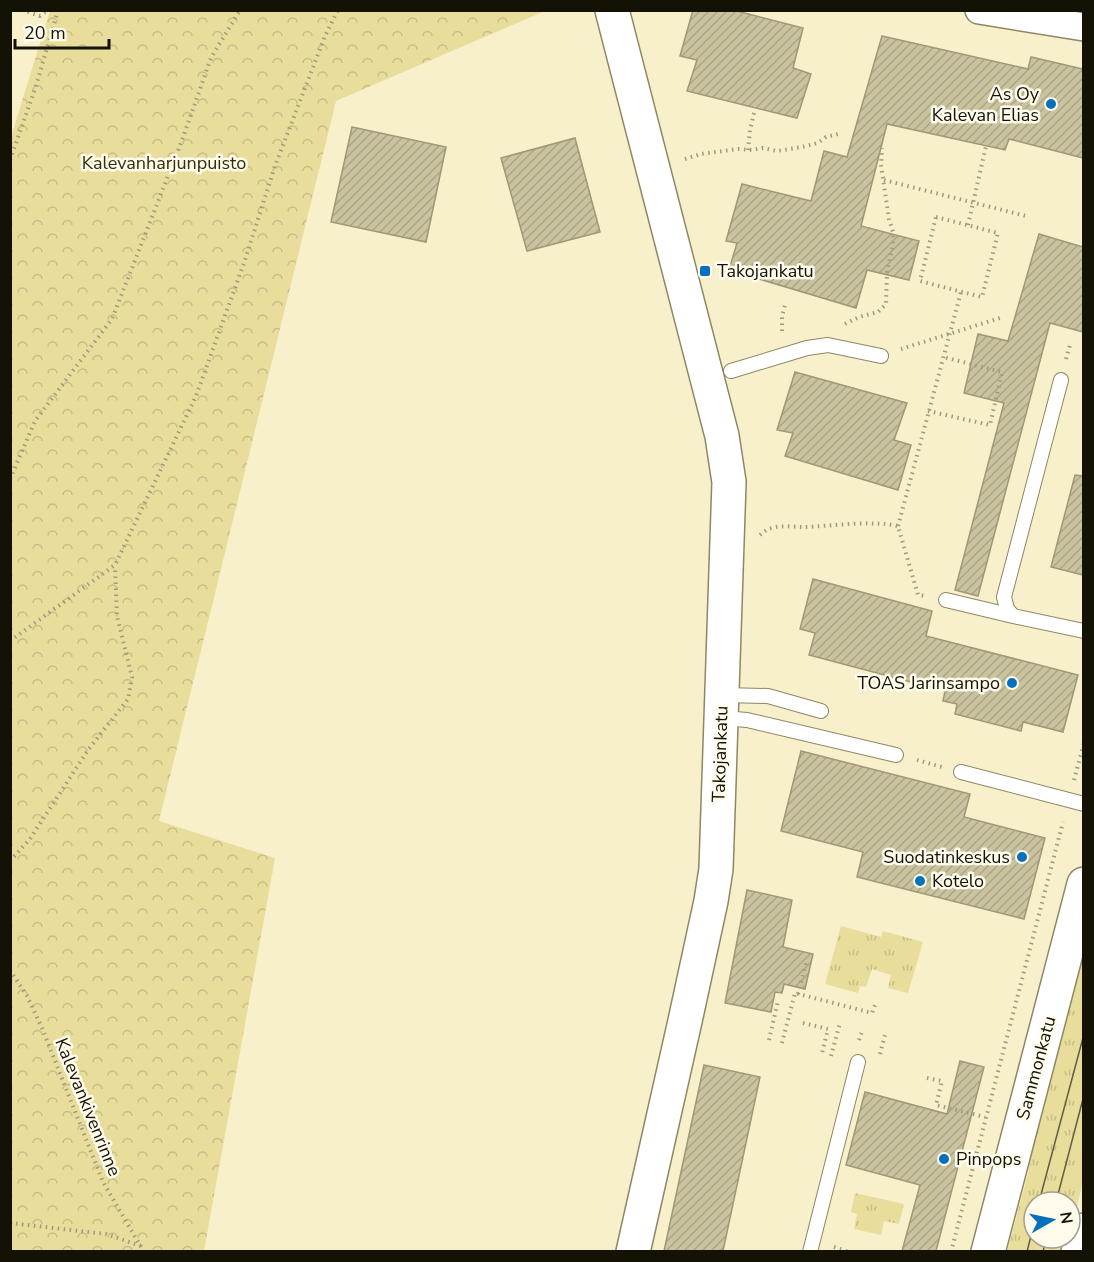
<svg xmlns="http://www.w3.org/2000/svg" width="1094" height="1262" font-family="'Nunito Sans',sans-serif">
<defs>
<pattern id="grass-tufts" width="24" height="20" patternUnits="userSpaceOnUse" patternTransform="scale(1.5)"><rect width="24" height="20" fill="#e9dd9c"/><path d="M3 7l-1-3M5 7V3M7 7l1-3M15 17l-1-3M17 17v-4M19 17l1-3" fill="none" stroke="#c7bd85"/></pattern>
<pattern id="forest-crowns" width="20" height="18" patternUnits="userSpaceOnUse" patternTransform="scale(1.5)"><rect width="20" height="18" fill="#e9dd9c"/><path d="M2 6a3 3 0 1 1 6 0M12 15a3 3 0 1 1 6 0" fill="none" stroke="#c7bd85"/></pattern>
<pattern id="building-hatch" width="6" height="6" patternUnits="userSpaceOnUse" patternTransform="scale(1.5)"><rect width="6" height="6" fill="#c9c39f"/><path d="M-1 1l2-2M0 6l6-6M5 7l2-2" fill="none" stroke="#aca687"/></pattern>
</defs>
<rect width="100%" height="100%" fill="#f7f0cb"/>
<!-- grass -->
<path fill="url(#grass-tufts)" d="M841 926 881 937 883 931 923 942 908 993 888 988 891 975 872 969 866 987 860 986 858 993 825 984Z
M1083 931V1182L1070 1234V1202H1034V1238H1069L1065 1251 1007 1252 1028 1174 1042 1091Z
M855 1193 904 1204 899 1224 884 1221 881 1235 854 1229 857 1214 851 1212Z"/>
<!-- forest -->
<path fill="url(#forest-crowns)" d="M50 11H545L336 101 159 821 275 858 204 1251H11L10 140Z"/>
<!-- building -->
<path fill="url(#building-hatch)" stroke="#9e9876" stroke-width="1.5" d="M693 10H733L803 28 793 68 811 74 797 118 687 91 697 60 680 56Z
M882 36 1028 69 1031 57 1083 69V158L1009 139 1005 150 887 124 861 226 919 241 909 280 867 270 856 308 729 270 737 243 726 241 742 184 811 201 824 151 847 157Z
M352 127 446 147 426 242 331 222Z
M575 138 600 232 527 251 501 158Z
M1039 234 1083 247V332L1050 323 978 596 955 590 1004 403 964 393 978 334 1008 341Z
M795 372 907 403 894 440 911 445 898 490 785 456 793 433 777 430Z
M1075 475 1083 476V575L1051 567Z
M813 579 932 611 926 636 1078 675 1063 732 1023 722 1021 731 955 714 957 704 943 701 945 691 809 655 815 633 800 629Z
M801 751 970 794 964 817 1045 838 1024 919 857 877 863 852 781 831Z
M747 890 792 900 783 947 813 954 805 989 784 984 782 993 775 992 771 1012 725 1003Z
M960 1061 984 1067 936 1251H902L920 1185 846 1165 865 1092 947 1114Z
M704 1065 760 1077 723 1251H664Z"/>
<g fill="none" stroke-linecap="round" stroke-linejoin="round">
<defs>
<path id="service" d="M731 371 807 348 828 345 881 356
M1061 380 1004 597 1007 609 1013 616 1084 631
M946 600 1013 616
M722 695 768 696 821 711
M722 718 747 720 896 755
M961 772 1084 804
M810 1252 858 1062"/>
<path id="minor" d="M979 10 1084 27"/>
<path id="tertiary" d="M612 10 722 436 729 482 716 869 711 901 685 1021 633 1252"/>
<path id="secondary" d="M988 1252 1084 884
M1078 1252 1084 1230"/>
</defs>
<!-- service casing -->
<use href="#service" stroke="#8d8765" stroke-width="16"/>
<!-- minor casing -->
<use href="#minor" stroke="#8d8765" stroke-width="30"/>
<!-- tertiary casing -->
<use href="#tertiary" stroke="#8d8765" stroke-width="36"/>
<!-- secondary casing -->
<use href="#secondary" stroke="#8d8765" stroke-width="36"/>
<!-- path -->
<path stroke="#9f9a7e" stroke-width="4" stroke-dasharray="1.5 4.5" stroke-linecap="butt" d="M22 10 40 16 48 10
M748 150 750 130 754 113
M685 159 701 154 738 149 752 150 763 148 777 151 802 147 818 143 826 137 838 134
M10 160 36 86 58 10
M884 180 1026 216
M936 217 998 233 982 297 920 281Z
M968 225 986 146
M845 324 859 317 878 312 886 304 887 271 893 245V232L889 219 881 165 882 148
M782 331V316L785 305
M901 349 1003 317
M1066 359 1070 345
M928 411 990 425 1002 372 943 357
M10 479 35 421 112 319 181 143 211 58 240 10
M898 526 961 292
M760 535C764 532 767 529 772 528 782 525 794 527 805 527 833 526 871 520 898 526L918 595 926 596
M10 641 115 565 196 396 244 263 275 166 325 36 338 10
M917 760 942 767
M1074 780 1084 743
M10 861 30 839 88 750 128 699 132 677 117 616 115 566
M10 970 27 996 42 1028 103 1182 144 1252
M798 994 807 960
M803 1023 828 1029 822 1053
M769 1040 778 1001
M859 1040 863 1029
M782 1043 795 993 872 1013 875 1005
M880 1054 885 1035
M831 1056 840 1023
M927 1078 942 1081 936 1105 985 1117
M10 1223 106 1234 141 1246
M834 1247 849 1252
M951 1252 1063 822"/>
<!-- service -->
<use href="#service" stroke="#fff" stroke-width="14"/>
<!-- minor -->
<use href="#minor" stroke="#fff" stroke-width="27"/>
<!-- tertiary -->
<use href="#tertiary" stroke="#fff" stroke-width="33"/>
<!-- secondary -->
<use href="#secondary" stroke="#fff" stroke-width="33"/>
<!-- tram -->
<path stroke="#615d48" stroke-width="1.5" d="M1039 1202 1084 1034
M1056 1202 1084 1095
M1027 1252 1034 1223
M1043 1252 1046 1238"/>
</g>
<!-- markers -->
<g fill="#0571bc" stroke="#fffcee" stroke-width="2">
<circle cx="1051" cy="104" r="6"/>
<rect x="699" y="265" width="12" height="12" rx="3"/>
<circle cx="1012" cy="683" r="6"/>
<circle cx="1022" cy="857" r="6"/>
<circle cx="920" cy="881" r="6"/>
<circle cx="944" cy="1159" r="6"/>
</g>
<g text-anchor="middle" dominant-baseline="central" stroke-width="5" stroke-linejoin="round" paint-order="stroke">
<!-- poi labels -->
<g font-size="18" fill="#141105" stroke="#fffcee" text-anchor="end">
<text x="1039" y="94">As Oy<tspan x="1039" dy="21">Kalevan Elias</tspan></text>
<text x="717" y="271" text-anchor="start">Takojankatu</text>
<text x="1000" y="683">TOAS Jarinsampo</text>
<text x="1010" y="857">Suodatinkeskus</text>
<text x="932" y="881" text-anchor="start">Kotelo</text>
<text x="956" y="1159" text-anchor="start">Pinpops</text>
</g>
<!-- park labels -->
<g font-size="18" fill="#332c06" stroke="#fffcee">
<text x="164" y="163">Kalevanharjunpuisto</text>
</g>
<!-- street labels -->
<g font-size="18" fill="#141105" stroke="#fffcee">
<text transform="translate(720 754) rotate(-88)">Takojankatu</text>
<text transform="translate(1036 1068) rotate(-75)">Sammonkatu</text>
<text transform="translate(88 1107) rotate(68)">Kalevankivenrinne</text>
</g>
</g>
<!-- border -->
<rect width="1094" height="1262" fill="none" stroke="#141105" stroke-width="24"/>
<!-- north arrow -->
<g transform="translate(1052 1220) rotate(81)"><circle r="28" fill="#fffcee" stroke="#a19e91" stroke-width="1.5"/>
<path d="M0-4.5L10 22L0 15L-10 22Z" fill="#0571bc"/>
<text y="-9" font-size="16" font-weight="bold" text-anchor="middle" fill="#141105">N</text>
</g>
<!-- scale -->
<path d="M15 39v9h94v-9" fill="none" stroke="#141105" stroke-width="3"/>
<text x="24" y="39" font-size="18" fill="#141105" stroke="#fffcee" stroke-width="4.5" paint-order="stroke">20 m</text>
</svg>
